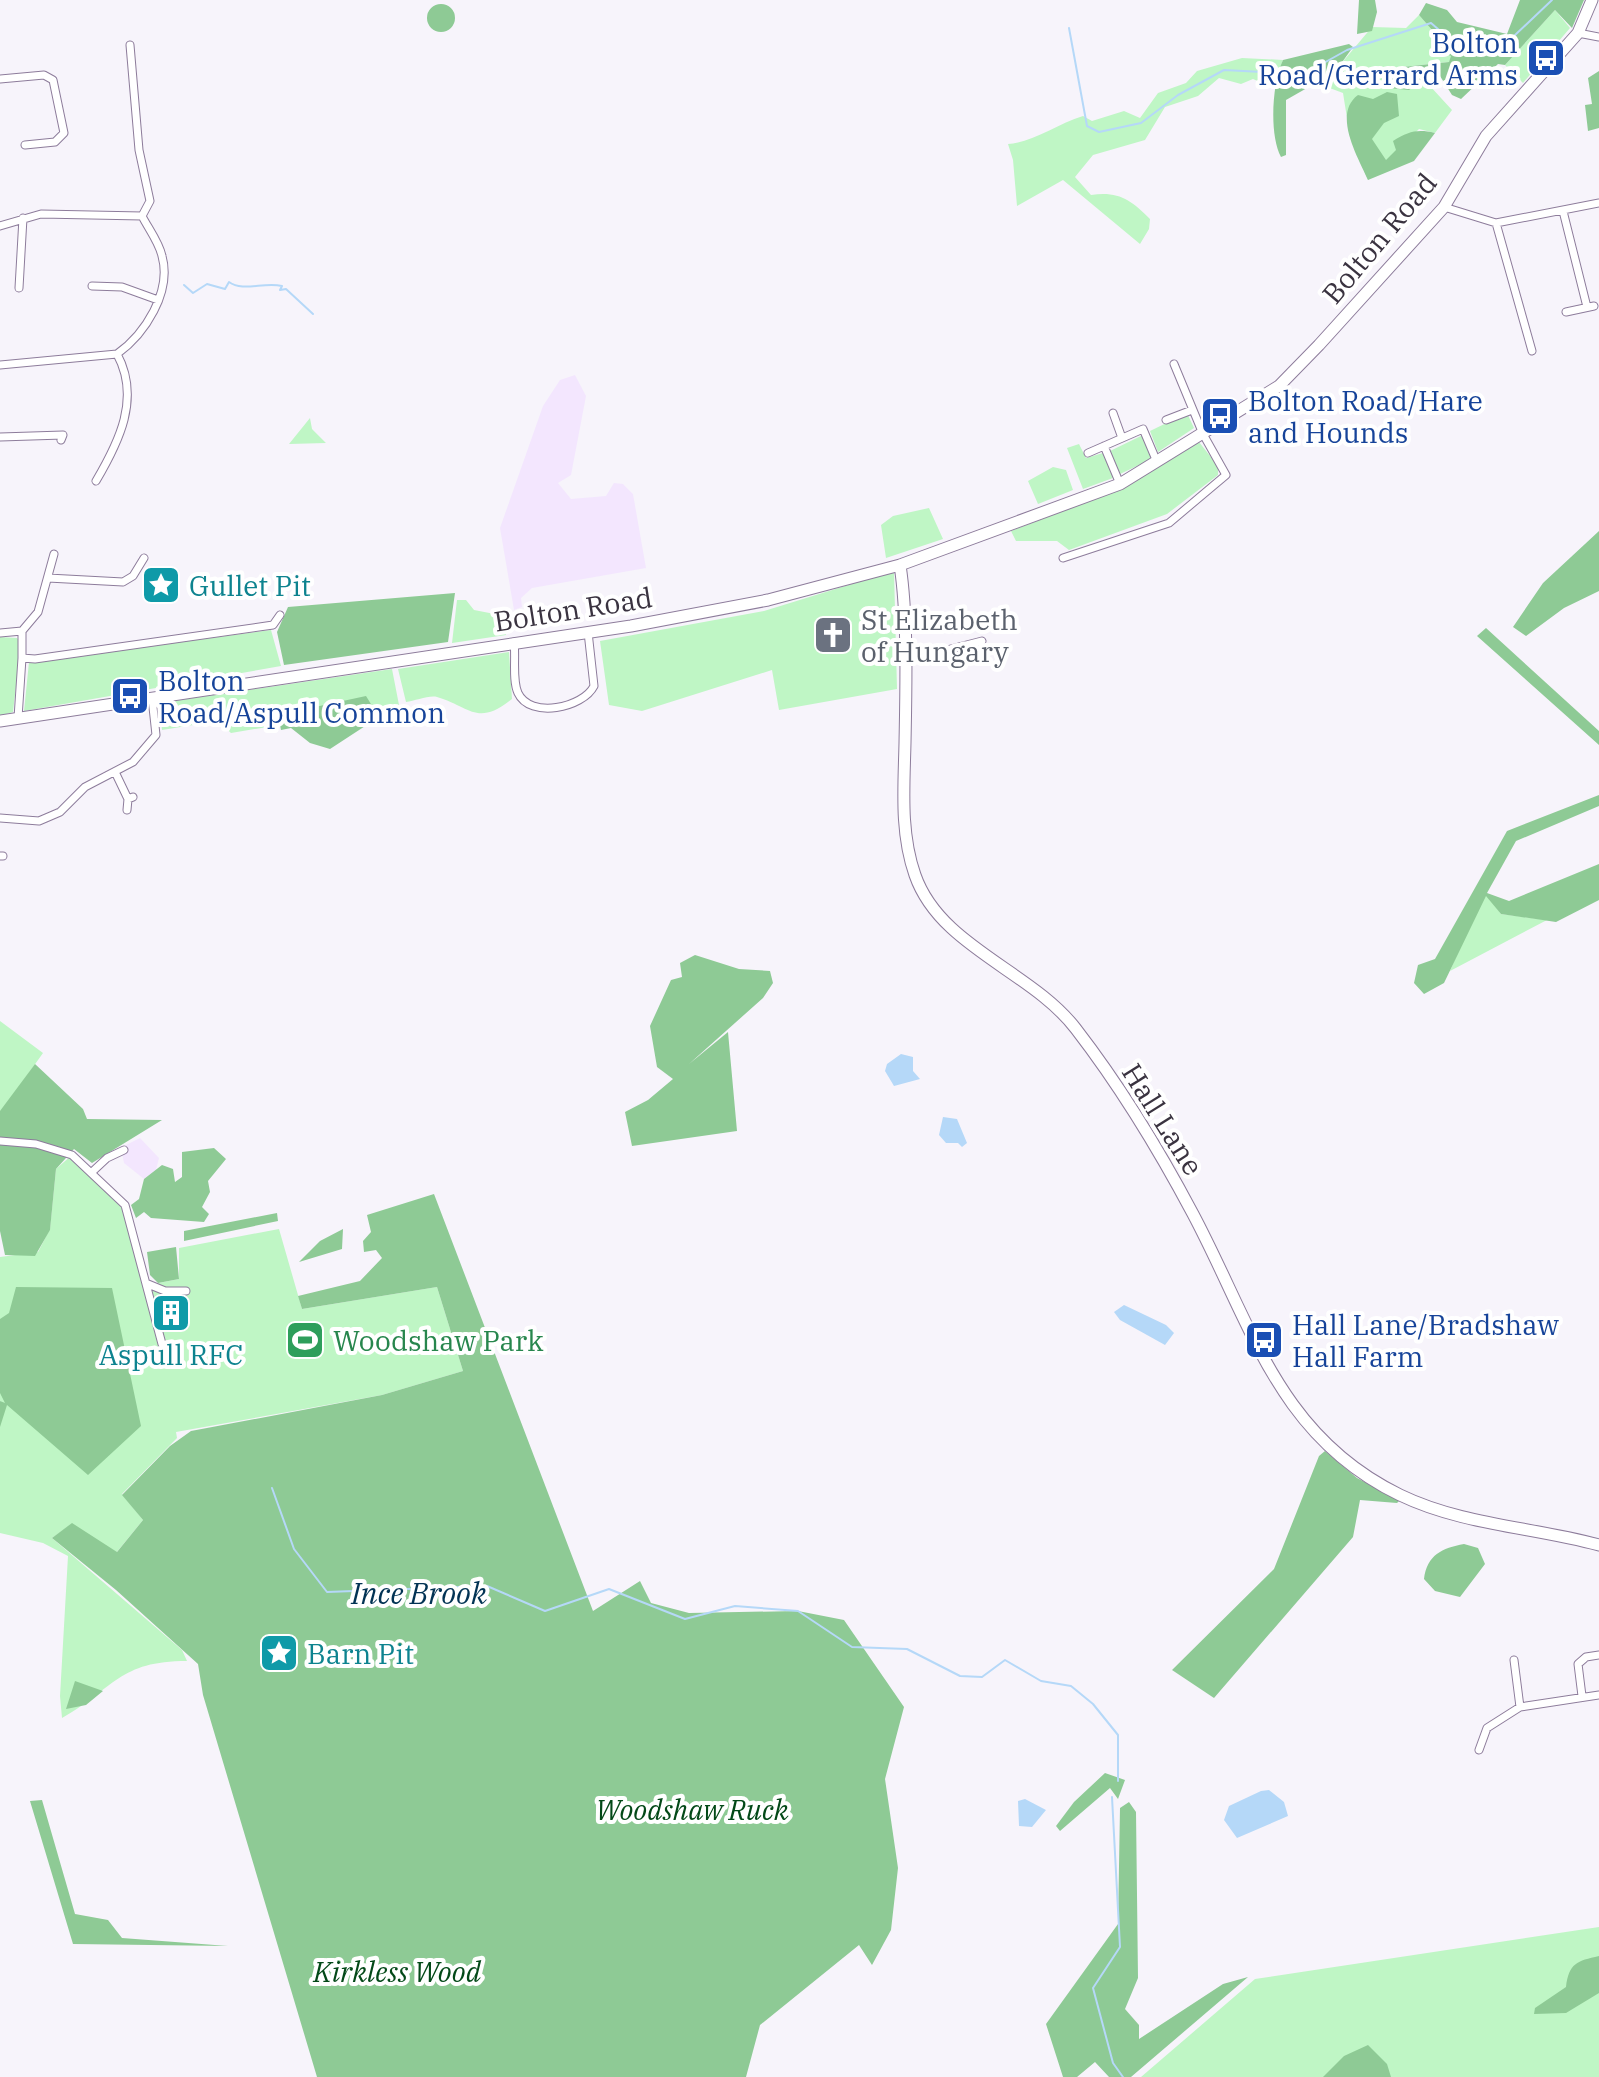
<svg xmlns="http://www.w3.org/2000/svg" width="1599" height="2077" font-family="'IBM Plex Serif',serif">
<rect width="100%" height="100%" fill="#f7f4fb"/>
<!-- built -->
<path fill="#f3e6fe" d="M575 375 586 396 571 475 558 483 571 499 606 496 614 483 623 484 633 494 646 568 532 588 521 598 522 607 514 610 500 528 543 406 560 380Z
M140 1138 159 1158 156 1170 144 1179 124 1163 122 1153 126 1145Z"/>
<!-- green -->
<path fill="#bff6c5" d="M1555 10 1570 28 1523 83 1505 65Z
M1419 15 1432 30 1437 50 1452 56 1449 62 1403 67 1430 86 1452 110 1435 133 1419 129 1368 180 1350 137 1343 93 1319 84 1334 72 1372 27 1406 28Z
M1242 58 1283 60 1273 88 1253 79 1241 84 1219 78 1198 96 1165 107 1145 140 1093 155 1075 177 1091 195C1119 191 1131 200 1150 219L1149 229 1140 244 1063 180 1017 206 1013 160 1008 144C1034 142 1057 124 1083 116L1092 121 1124 111 1140 118 1158 93 1186 83 1197 71Z
M1187 413 1194 428 1158 452 1150 431Z
M310 418 312 429 326 443 289 444Z
M1143 435 1154 458 1120 474 1110 451Z
M1199 442 1218 466V475L1167 514 1069 550 1057 541H1016L1011 531 1121 489Z
M1079 444 1086 458 1103 453 1113 478 1083 489 1067 448Z
M1053 467 1066 470 1073 490 1038 504 1028 481Z
M929 508 943 539 886 558 881 525 893 516Z
M894 571 897 689 779 710 772 670 642 711 609 705 600 641 764 611Z
M457 600H466L474 610 505 616 506 635 452 643Z
M271 630 281 666 24 711 29 662Z
M0 637 17 638 21 643 13 712 0 716Z
M509 652 512 699C477 727 471 707 437 697 429 695 415 701 406 702L398 669Z
M392 669 399 705 231 733 218 721 162 730 159 703Z
M1484 890 1501 914 1547 920 1450 971Z
M0 1021 43 1053 1 1112 0 1111Z
M72 1155 125 1205 148 1285 179 1279V1248L279 1229 302 1309 437 1287 463 1371 382 1395 176 1432 177 1438 122 1494 143 1520 116 1553 72 1524 52 1538 182 1650 187 1661C119 1661 115 1688 62 1718L60 1696 68 1556 43 1543 0 1533V1424L5 1405 0 1401V1257L38 1252 50 1229 56 1169Z
M1599 1927V2077H1141L1255 1979Z"/>
<!-- forest -->
<path fill="#8eca95" d="M1359 0H1375L1377 12 1372 31 1357 34Z
M1520 0H1584L1572 28 1555 10 1505 65 1498 64 1461 99 1452 95 1440 76 1430 86 1420 82 1409 90 1388 88 1386 77 1403 67 1449 62 1451 56 1437 50 1432 30 1419 15 1426 3 1447 10 1457 22 1507 34Z
M427 18a14 14 0 1 1 28 0a14 14 0 1 1-28 0Z
M1349 44 1353 47 1335 72 1286 100V155L1281 157C1269 135 1272 83 1283 60Z
M1599 71V128L1588 131 1585 105 1592 104 1588 78Z
M1387 92 1397 94 1399 116 1384 123 1372 139 1386 160 1396 150 1393 141C1409 131 1418 129 1435 133L1414 161 1368 180C1358 157 1332 114 1358 95L1373 99Z
M1599 531V591L1564 608 1526 636 1513 627 1543 583Z
M455 593 448 642 284 665 277 632 288 607Z
M1486 628 1599 731V745L1477 636Z
M366 696 379 717 330 749 310 743 291 728 281 730 280 725 287 713Z
M1599 795V806L1516 841 1487 893 1509 901 1599 864V900L1556 922 1501 914 1486 896 1444 983 1424 994 1414 983 1418 965 1435 959 1507 831Z
M695 955 739 969 770 971 773 983 763 998 689 1064 728 1032 737 1131 632 1146 625 1112 648 1100 673 1079 657 1067 650 1026 671 980 682 977 680 963Z
M35 1064 83 1109 87 1119 162 1120 92 1163 74 1149 56 1169 50 1230 35 1256 5 1255 0 1231V1111Z
M214 1148 226 1159 208 1181 210 1192 202 1207 209 1214 204 1222 151 1218 144 1212 136 1218 131 1205 139 1199 144 1179 162 1165 173 1169 175 1182 182 1177V1152Z
M434 1194 593 1611 640 1581 651 1603 689 1613 798 1611 844 1620 904 1707 885 1779 898 1868 891 1930 872 1965 859 1945 760 2025 746 2077H317L203 1695 198 1664 116 1590 52 1538 72 1523 117 1552 143 1520 122 1495 170 1446 191 1431 382 1395 463 1371 437 1287 302 1309 298 1296 360 1281 382 1258 376 1250 364 1252 363 1241 371 1232 367 1215Z
M277 1213 278 1221 184 1241V1231Z
M343 1229 342 1249 299 1262 320 1241Z
M176 1247 179 1279 158 1283 150 1275 147 1252Z
M16 1287 112 1288 141 1426 88 1475 7 1405 0 1427V1401L5 1403 0 1393V1319L9 1313Z
M1325 1451 1357 1478 1400 1500 1397 1503 1360 1500 1353 1537 1214 1698 1172 1670 1274 1569 1319 1456Z
M1464 1544 1478 1548 1485 1564 1460 1597 1435 1591 1424 1579C1427 1555 1442 1548 1464 1544Z
M75 1681 103 1691 86 1705 66 1709Z
M1105 1773 1125 1780 1118 1799 1110 1788 1060 1831 1056 1826 1074 1802Z
M42 1800 75 1914 108 1920 122 1938 228 1946 73 1944 30 1801Z
M1129 1802 1136 1812 1138 1978 1125 2009 1139 2025V2039L1223 1984 1248 1977 1131 2077H1109L1095 2062 1077 2077H1063L1046 2024 1118 1924 1120 1808Z
M1599 1956V1993L1566 2013 1534 2014 1535 2008 1566 1987C1569 1963 1577 1961 1599 1956Z
M1368 2045 1387 2064 1391 2077H1323L1344 2056Z"/>
<!-- water -->
<path fill="#b5d8f8" d="M901 1054 913 1057V1071L920 1079 894 1086 885 1071 887 1064Z
M943 1117 957 1119 967 1143 962 1147 958 1143H946L939 1135Z
M1124 1305 1166 1325 1174 1333 1165 1345 1120 1320 1114 1312Z
M1269 1790 1284 1802 1288 1816 1237 1838 1224 1820 1229 1806 1261 1791Z
M1025 1799 1046 1810 1032 1827 1019 1826 1018 1801Z"/>
<g fill="none" stroke-linecap="round" stroke-linejoin="round">
<!-- stream -->
<path stroke="#b5d8f8" stroke-width="2" d="M1069 28 1087 126 1099 132 1141 123 1178 95 1224 70 1304 74 1347 50 1431 23 1453 42 1495 54 1552 0
M184 285 193 293 207 284 225 289 229 282C243 292 263 282 282 286L280 290 286 289 313 314
M272 1488 294 1549 327 1592 487 1586 545 1611 609 1589 685 1619 735 1606 798 1611 852 1647 907 1649 960 1676 982 1677 1005 1660 1041 1681 1071 1686 1093 1704 1118 1735V1781
M1112 1797 1120 1947 1093 1988 1113 2063 1123 2077"/>
<defs>
<path id="street" d="M1578 33 1599 37
M130 45 139 150 150 201 142 216
M0 79 44 75 53 80 64 133 55 142 25 145
M1444 207 1496 223 1599 203
M1563 211 1587 307
M1496 223 1532 351
M0 226 41 214 142 216
M92 286 122 287 158 300
M19 288 23 218
M1566 312 1594 306
M117 354C145 334 172 292 162 256 159 242 148 228 142 216
M0 365 117 354
M1113 413 1122 438
M1166 420 1192 410
M0 437 63 435 61 440
M1104 446 1120 484
M1088 453 1143 429 1157 462
M96 481C119 442 141 398 117 354
M1063 558 1169 523 1226 475 1203 434 1174 364
M48 578 123 582 133 576 144 558
M22 631 38 612 54 554
M0 633 22 631V658L35 659 273 625 280 615
M514 642C516 657 512 680 518 693 530 719 583 708 594 686L588 632
M904 661 982 641
M18 718 22 658
M116 774 128 799
M127 810 128 799 133 797
M0 818 39 821 60 812 85 787 133 762 156 735 152 698
M0 856H3
M0 1141 36 1144 72 1155 125 1205 162 1344
M92 1172 107 1158 124 1150
M148 1284 165 1291H186
M1514 1660 1520 1707
M1582 1696 1578 1664 1586 1657 1599 1655
M1479 1750 1487 1728 1520 1707 1599 1695"/>
<path id="secondary" d="M900 565C908 618 906 689 905 743 904 788 900 832 915 875 940 947 1032 971 1076 1029 1120 1086 1159 1150 1193 1214 1252 1325 1278 1436 1400 1495 1462 1525 1533 1527 1599 1545
M0 721 631 626 768 600 900 565 1120 484 1279 386 1319 345 1444 207 1486 136 1578 33 1592 0"/>
</defs>
<!-- street casing -->
<use href="#street" stroke="#8d7c9b" stroke-width="9"/>
<!-- secondary casing -->
<use href="#secondary" stroke="#8d7c9b" stroke-width="13"/>
<!-- street -->
<use href="#street" stroke="#fff" stroke-width="7"/>
<!-- secondary -->
<use href="#secondary" stroke="#fff" stroke-width="11"/>
</g>
<!-- icons -->
<defs>
<symbol id="bus-square" viewBox="-11 -11 22 22"><rect x="-9" y="-9" width="18" height="18" rx="4" fill="#1a4fb4" stroke="#fff"/><path d="M-5-6H5V4H4V6H2V4H-2V6H-4V4H-5ZM-3.5-4V0h7V-4ZM-3.5 1.2v1.5H-2V1.2ZM2 1.2v1.5H3.5V1.2Z" fill="#fff"/></symbol>
<symbol id="sight-square" viewBox="-11 -11 22 22"><rect x="-9" y="-9" width="18" height="18" rx="4" fill="#0f9aa8" stroke="#fff"/><path d="M0-6L1.8-2.2L6-1.7L2.9 1.2L3.7 5.4L0 3.3L-3.7 5.4L-2.9 1.2L-6-1.7L-1.8-2.2Z" fill="#fff"/></symbol>
<symbol id="church-square" viewBox="-11 -11 22 22"><rect x="-9" y="-9" width="18" height="18" rx="4" fill="#6b7280" stroke="#fff"/><path d="M-1.2-6h2.4v3.5h3.3v2.4h-3.3V6h-2.4V-.1h-3.3v-2.4h3.3Z" fill="#fff"/></symbol>
<symbol id="building-square" viewBox="-11 -11 22 22"><rect x="-9" y="-9" width="18" height="18" rx="4" fill="#0f9aa8" stroke="#fff"/><path d="M-4-6H4V6H1V3H-1V6H-4ZM-2.5-4.3h1.7v1.8h-1.7ZM.8-4.3h1.7v1.8H.8ZM-2.5-1h1.7V.8h-1.7ZM.8-1h1.7V.8H.8Z" fill="#fff"/></symbol>
<symbol id="stadium-square" viewBox="-11 -11 22 22"><rect x="-9" y="-9" width="18" height="18" rx="4" fill="#2e9e5b" stroke="#fff"/><path d="M0-5a6.5 5 0 1 0 0 10a6.5 5 0 1 0 0-10ZM-3.5-1.8h7v3.6h-7Z" fill="#fff"/></symbol>
</defs>
<g fill-rule="evenodd">
<use href="#bus-square" x="1524" y="36" width="44" height="44"/>
<use href="#bus-square" x="1198" y="394" width="44" height="44"/>
<use href="#sight-square" x="139" y="563" width="44" height="44"/>
<use href="#church-square" x="811" y="613" width="44" height="44"/>
<use href="#bus-square" x="108" y="674" width="44" height="44"/>
<use href="#building-square" x="149" y="1291" width="44" height="44"/>
<use href="#stadium-square" x="283" y="1318" width="44" height="44"/>
<use href="#bus-square" x="1242" y="1318" width="44" height="44"/>
<use href="#sight-square" x="257" y="1631" width="44" height="44"/>
</g>
<g text-anchor="middle" dominant-baseline="central" stroke-width="8" stroke-linejoin="round" paint-order="stroke">
<!-- transit labels -->
<g font-size="28" fill="#164399" stroke="#fff" text-anchor="start">
<text x="1518" y="42" text-anchor="end">Bolton<tspan x="1518" dy="32">Road/Gerrard Arms</tspan></text>
<text x="1248" y="400">Bolton Road/Hare<tspan x="1248" dy="32">and Hounds</tspan></text>
<text x="158" y="680">Bolton<tspan x="158" dy="32">Road/Aspull Common</tspan></text>
<text x="1292" y="1324">Hall Lane/Bradshaw<tspan x="1292" dy="32">Hall Farm</tspan></text>
</g>
<!-- street labels -->
<g font-size="28" fill="#3a3340" stroke="#fff">
<text transform="translate(1379 238) rotate(-50)">Bolton Road</text>
<text transform="translate(573 609) rotate(-9)">Bolton Road</text>
<text transform="translate(1163 1119) rotate(58)">Hall Lane</text>
</g>
<!-- culture labels -->
<g font-size="28" fill="#0d838f" stroke="#fff" text-anchor="start">
<text x="189" y="585">Gullet Pit</text>
<text x="171" y="1354" text-anchor="middle">Aspull RFC</text>
<text x="307" y="1653">Barn Pit</text>
</g>
<!-- worship labels -->
<g font-size="28" fill="#5b616d" stroke="#fff" text-anchor="start">
<text x="861" y="619">St Elizabeth<tspan x="861" dy="32">of Hungary</tspan></text>
</g>
<!-- leisure labels -->
<g font-size="28" fill="#27864d" stroke="#fff" text-anchor="start">
<text x="333" y="1340">Woodshaw Park</text>
</g>
<!-- park labels -->
<g font-size="28" font-style="italic" fill="#034918" stroke="#fff">
<text x="692" y="1809">Woodshaw Ruck</text>
<text x="397" y="1971">Kirkless Wood</text>
</g>
<!-- water labels -->
<g font-size="30" font-style="italic" fill="#023354" stroke="#fff">
<text x="419" y="1592">Ince Brook</text>
</g>
</g>
</svg>
